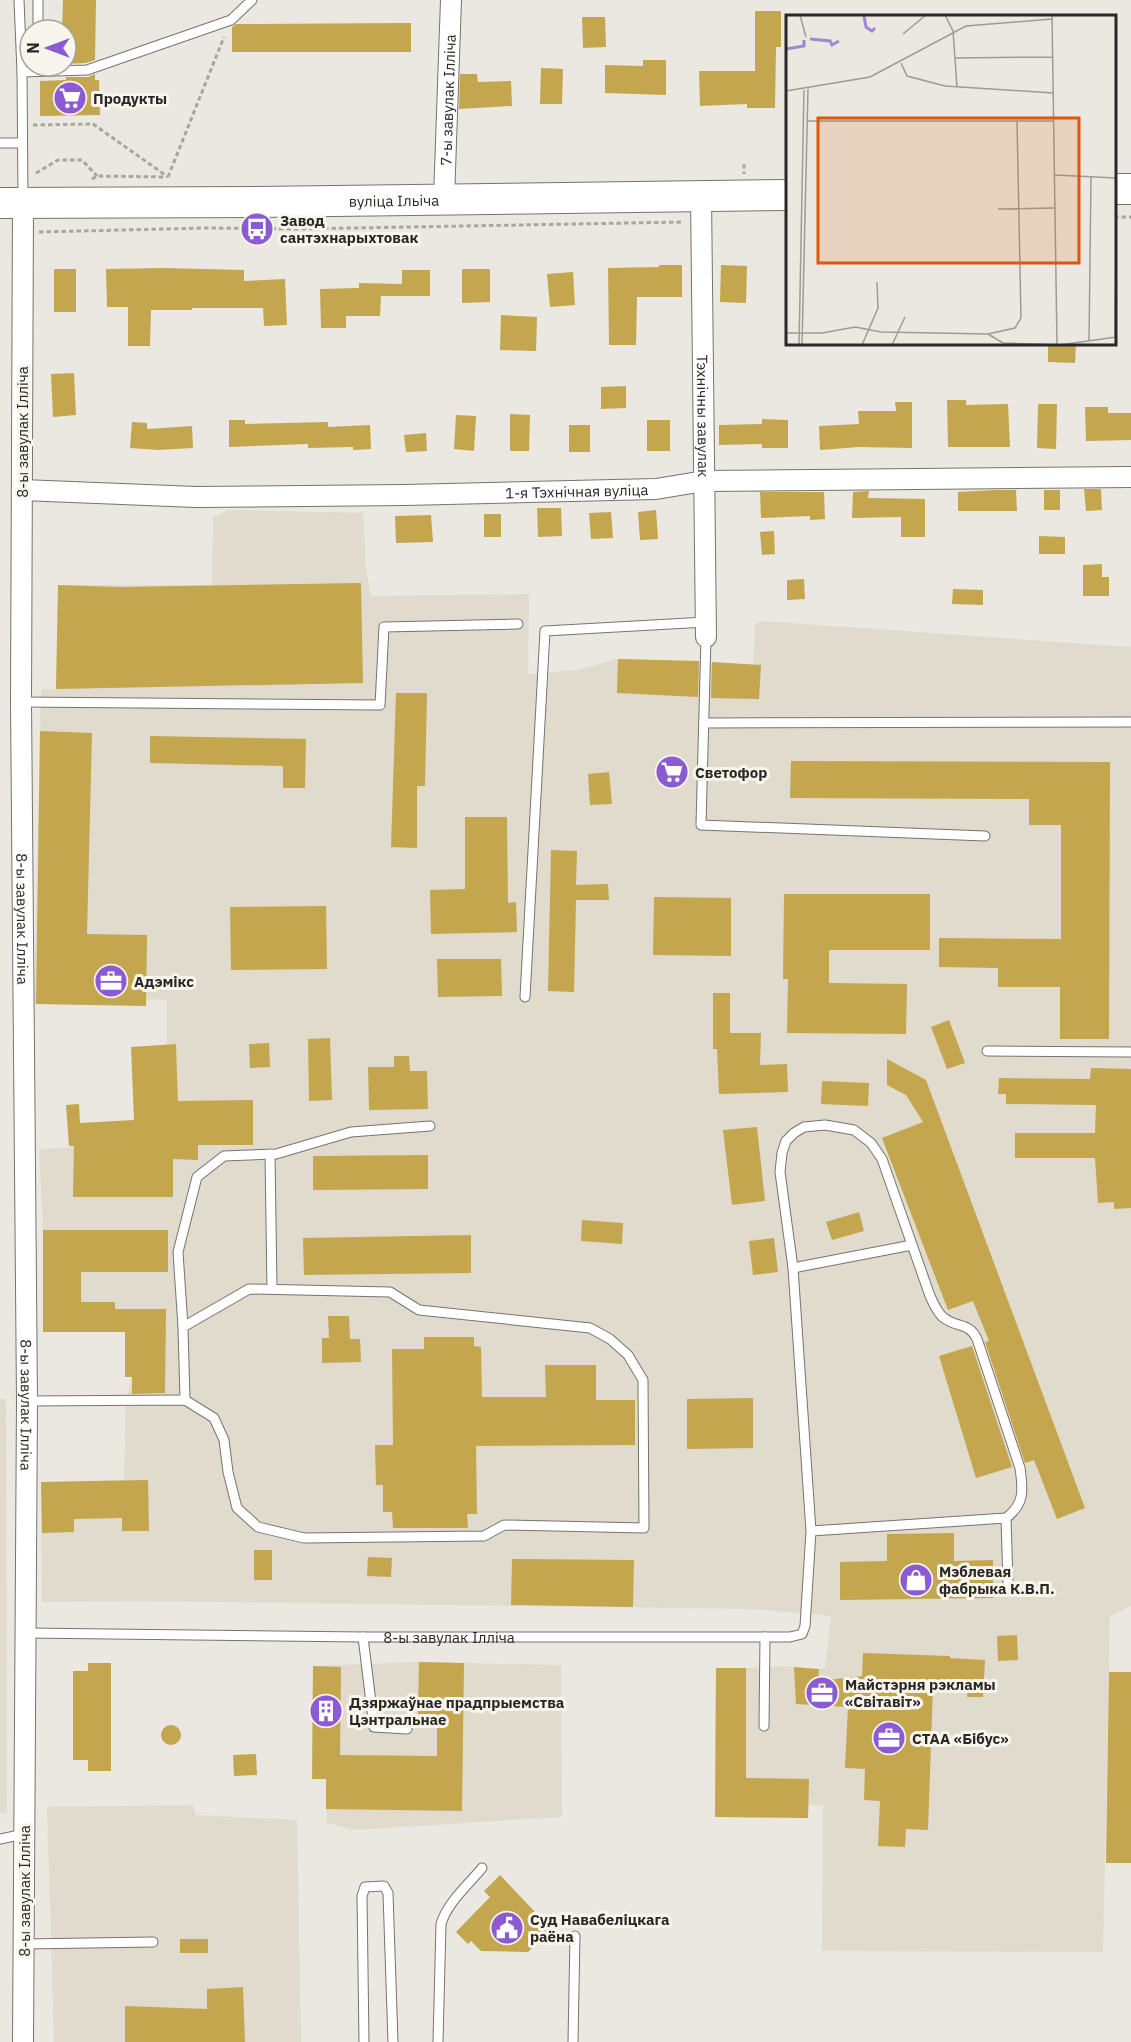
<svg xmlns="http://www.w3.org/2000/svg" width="1131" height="2042" font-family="'IBM Plex Sans',sans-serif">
<rect width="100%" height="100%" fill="#eae8e0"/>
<!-- built -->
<path fill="#e0dbcc" d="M228 510 363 513 366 569 371 596 529 594 528 674 577 670 618 659 753 665 755 624 762 621 1131 647V1606L1110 1616 1103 1952 822 1951 823 1805H808V1818L715 1817 716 1668H746L782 1666 819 1669 825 1668 831 1616 754 1609 140 1601 42 1602 41 1482 124 1480 126 1400 132 1377H125V1332H43V1230L39 1149 180 1141 176 1045H167V1000L146 999V1006L34 1004 41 689H56L58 585H212L213 518Z
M0 1399H6L7 1813H0Z
M419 1662 561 1665 562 1817 353 1830 327 1823 326 1779H312L313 1666Z
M193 1805 196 1815 297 1820 301 2042H54L47 1807Z"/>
<!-- building -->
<path fill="#c4a64e" d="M63 0H96L95 60 86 63 66 64V30H62Z
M755 11H781V47H776L775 108H747V104L700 106 699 71H755Z
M582 17H605L606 47 583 48Z
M411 23V52H232V27L236 24Z
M643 60H666V95L605 93V65L643 66Z
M541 68 563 69 562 104H540Z
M95 74V80H99L100 115 40 116V81L66 80V77H88Z
M460 74H477L478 82 511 81 512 106 459 109Z
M659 265H682V297H637L636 345H609L608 268 659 267Z
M721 265 747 266 746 303 720 302Z
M163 268 244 270V281L285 279 287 325 264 326 263 308H192V310H151L150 346H128V307H107L106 269Z
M54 269H76V312H54Z
M462 269H490V302L462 303Z
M402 270H430V296H381L380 316H346V328H321L320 289 359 288V283L402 284Z
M573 272 575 305 550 307 547 274Z
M501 315 537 317 536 351 500 350Z
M1048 344H1076L1075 363 1048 362Z
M74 373 76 415 53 417 51 374Z
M626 386V408L601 409V387Z
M947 400H966V405L1008 404 1010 447H948Z
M895 402H912V448L859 447 820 450 819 426 859 424 858 411H896Z
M1038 404H1057L1056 449 1037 448Z
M1085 407H1108V413H1131V440L1086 441Z
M510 414 530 415 529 451H510Z
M456 415 476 416 474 451 454 449Z
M762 419 788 420V448H762V444L719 445V425L762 424Z
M229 420H245V424L328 422V427L370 425 371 449 353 450V447L308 448V444L229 447Z
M647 420H670V451H647Z
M132 422 147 423V429L192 426 193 448 158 450 130 448Z
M569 425H590V452H569Z
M426 433 427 451 406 452 404 435Z
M1084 489H1101L1102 510 1086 511Z
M995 490H1016L1017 511H958V492Z
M1044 490H1060V510H1044Z
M869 491 868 498 925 499V537H901V517L852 518 853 492Z
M760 492H824L825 519 810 520V516L761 518Z
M537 508H561L562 536 538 537Z
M656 510 658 539 640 540 638 512Z
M611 512 613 538 591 539 589 513Z
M484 514H501V537H484Z
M431 515 433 542 396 543 395 516Z
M774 531 775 554 762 555 760 532Z
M1039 536 1065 537V554H1039Z
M1102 564V577H1109V596H1083V565Z
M804 579 805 599 787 600V580Z
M361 583 363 683 56 689 58 585 120 587Z
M953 589 983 590V605L952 604Z
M618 659 699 661 698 697 617 693Z
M712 662 761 665 759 699 711 698Z
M396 693H427L425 786H417V848L391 847Z
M40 731 92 733 87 934 147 935 146 1006 36 1004Z
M150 736 306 739 305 788H283V766L150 763Z
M791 761 1110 762 1109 1039H1060V987H998V968L939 967V938L1061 939V825H1029V799L790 798Z
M609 772 612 804 590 805 588 774Z
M465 817H507L508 903 516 902 517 932 431 934 430 890 465 889Z
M551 850 577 851 576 885 608 884 609 900H576L574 992 548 991Z
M784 894H930V950H829V983L907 984 906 1034 787 1033 788 979H783Z
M654 897 731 898V956L653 955Z
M326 906 327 969 231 970 230 907Z
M437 959H501L502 996 438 997Z
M713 993H730V1033H761L760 1065 787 1064 788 1092 719 1094 717 1049H713Z
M949 1020 965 1063 947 1069 931 1027Z
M330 1038 332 1100 309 1101 308 1039Z
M269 1043 270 1067 250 1068 249 1044Z
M176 1044 178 1101 253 1100V1145H198V1160L173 1159V1197H73L74 1146H69L66 1105 79 1104 80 1123 134 1120 131 1047Z
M394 1056H409L410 1071H427L428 1109 369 1110 368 1067H394Z
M887 1059 926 1080 1085 1508 1057 1519 1034 1460 1025 1463 985 1342 989 1341 973 1301 948 1310 882 1138 923 1122 906 1095 887 1085Z
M1091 1068 1131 1069V1208L1114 1209V1202L1098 1203 1095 1158H1015V1133H1095L1096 1105 1006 1104V1094H998L999 1078 1090 1079Z
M822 1081 869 1083 868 1106 821 1104Z
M757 1127 765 1201 732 1205 723 1130Z
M428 1155V1189L313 1190V1156Z
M859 1212 864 1231 832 1240 826 1222Z
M582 1220 623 1223 622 1244 581 1241Z
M43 1230H168V1272H81V1302H115V1309H166L165 1393 132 1394V1377H125V1332H43Z
M471 1235V1273L304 1275 303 1238Z
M774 1238 778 1272 753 1275 749 1241Z
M328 1316H349L350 1339H360L361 1362 322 1363V1338H329Z
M424 1337H474V1346L481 1347 482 1397H546L545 1365H596V1400H635V1445L476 1446 477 1514H467L468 1528H393L392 1512H383V1485H376L375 1445H393L392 1349H424Z
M972 1346 1012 1467 976 1478 939 1356Z
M753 1398V1448L687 1449V1399Z
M148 1480 149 1531H122V1518L74 1519V1532L42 1533 41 1482Z
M954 1533V1561L993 1560V1598L840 1600V1562L887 1561V1534Z
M254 1550H272V1580H254Z
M368 1557 392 1558 391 1577 367 1576Z
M512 1559 634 1560 633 1607 511 1605Z
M1017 1635 1018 1660 998 1661 997 1636Z
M863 1653 950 1656V1658L985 1660 983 1697H967L968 1688 933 1686 928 1830 906 1829 905 1847 878 1846 880 1801 864 1800 865 1769 845 1768 848 1707 796 1704 794 1667 819 1669 818 1681 862 1676Z
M419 1662 464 1663 462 1811 326 1809V1779H312L313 1666 341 1667 340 1755 437 1756V1715L418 1714Z
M88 1663H111V1771H88V1760H73V1671H88Z
M716 1668H746V1778L809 1779 808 1818 715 1817Z
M1109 1672H1131V1863H1106Z
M161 1735a10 10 0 1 1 20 0a10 10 0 1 1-20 0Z
M256 1754 257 1775 234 1776 233 1755Z
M500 1875 554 1932 542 1944 539 1941 528 1952 481 1951 471 1941 468 1944 456 1932 490 1897 484 1891Z
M180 1939H208V1953H180Z
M243 1987 245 2042H125V2006L207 2009V1989Z"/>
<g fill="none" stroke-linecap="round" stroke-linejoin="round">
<defs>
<g id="service">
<path d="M19 0 22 72 23 198"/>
<path d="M38 30V0"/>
<path d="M22 72 87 70 231 20 252 0"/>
<path d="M0 143H22"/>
<path d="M706 637 701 825 985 836"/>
<path d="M21 702 380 705 384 627 518 624"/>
<path d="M705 723 1131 722"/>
<path d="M525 997 545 631 706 622"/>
<path d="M987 1051 1131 1052"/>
<path d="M270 1154 272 1289"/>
<path d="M793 1268 912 1245"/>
<path d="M185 1400 183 1327 178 1252 197 1177 224 1156 276 1154 351 1132 430 1126"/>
<path d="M27 1401 185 1400 214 1418 224 1440 228 1472 237 1508 258 1527 304 1538 484 1536 504 1525 644 1528 643 1380 628 1355 610 1339 590 1328 419 1310 390 1292 249 1289 183 1327"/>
<path d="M1006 1518 1008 1584"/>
<path id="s1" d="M27 1633 363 1637H790L802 1634 805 1626 811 1531 793 1268 780 1172 782 1153 786 1141 794 1133 804 1127 825 1125 854 1130 871 1143 882 1159 930 1296C934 1304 937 1313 944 1318 957 1328 969 1322 977 1339L1020 1468C1023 1489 1025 1504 1006 1518L811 1531"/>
<path d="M363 1637 374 1727 407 1729"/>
<path d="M764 1726 765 1637"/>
<path d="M0 1839 24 1834"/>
<path d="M24 1944 153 1942"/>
<path d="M364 2042 362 1896 365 1887 384 1886 388 1893 393 2042"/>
<path d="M438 2042 441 1924C447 1903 468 1885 482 1868"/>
<path d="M573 2042 575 1936"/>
</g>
<g id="minor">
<path id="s2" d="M701 196 706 637"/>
<path id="s3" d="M444 199 451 0"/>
<path id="s4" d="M23 203 21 702 27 1401 23 2042"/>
<path id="s5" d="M22 490 196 497 405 495 656 489 704 481 1131 477"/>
</g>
<g id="primary">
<path d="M1114 189H1131"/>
<path id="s6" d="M0 203 256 202 788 195"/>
</g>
</defs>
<!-- service casing -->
<use href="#service" stroke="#76746d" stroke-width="11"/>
<!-- minor casing -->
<use href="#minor" stroke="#76746d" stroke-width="22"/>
<!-- primary casing -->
<use href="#primary" stroke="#76746d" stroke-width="32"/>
<!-- path -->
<path stroke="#a8a6a0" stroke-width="3" stroke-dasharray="4.5 3" stroke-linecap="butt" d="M33 125 93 124 168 177
M744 164V174
M36 173 58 160H82L97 176
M168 177 224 37
M92 179 97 176 166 177
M1114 217H1131
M39 232 206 228 298 229 684 222"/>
<!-- service -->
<use href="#service" stroke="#fff" stroke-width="9"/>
<!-- minor -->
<use href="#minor" stroke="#fff" stroke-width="20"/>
<!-- primary -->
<use href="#primary" stroke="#fff" stroke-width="30"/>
</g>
<!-- icons -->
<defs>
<symbol id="supermarket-disc" viewBox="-11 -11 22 22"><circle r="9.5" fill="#8c5bd4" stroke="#f8f5ed"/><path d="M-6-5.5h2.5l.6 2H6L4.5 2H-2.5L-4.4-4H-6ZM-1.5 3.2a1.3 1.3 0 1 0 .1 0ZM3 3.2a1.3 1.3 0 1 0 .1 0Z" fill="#fff"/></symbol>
<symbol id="bus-disc" viewBox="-11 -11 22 22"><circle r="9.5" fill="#8c5bd4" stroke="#f8f5ed"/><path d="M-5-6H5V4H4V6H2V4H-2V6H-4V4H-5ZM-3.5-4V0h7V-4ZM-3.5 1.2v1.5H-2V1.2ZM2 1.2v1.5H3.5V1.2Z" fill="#fff"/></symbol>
<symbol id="office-disc" viewBox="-11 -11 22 22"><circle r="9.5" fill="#8c5bd4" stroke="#f8f5ed"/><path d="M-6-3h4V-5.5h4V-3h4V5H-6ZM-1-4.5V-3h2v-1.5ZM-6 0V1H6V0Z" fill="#fff"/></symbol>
<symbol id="shop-disc" viewBox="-11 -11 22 22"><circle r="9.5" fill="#8c5bd4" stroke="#f8f5ed"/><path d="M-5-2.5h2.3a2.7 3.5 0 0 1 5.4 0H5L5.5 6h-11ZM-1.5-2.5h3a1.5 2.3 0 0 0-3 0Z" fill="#fff"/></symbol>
<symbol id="building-disc" viewBox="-11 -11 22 22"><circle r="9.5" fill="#8c5bd4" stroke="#f8f5ed"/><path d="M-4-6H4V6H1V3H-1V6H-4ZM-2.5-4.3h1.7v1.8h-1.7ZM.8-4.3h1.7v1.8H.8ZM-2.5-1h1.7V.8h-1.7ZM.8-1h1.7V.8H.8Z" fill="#fff"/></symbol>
<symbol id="civic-disc" viewBox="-11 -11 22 22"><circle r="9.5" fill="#8c5bd4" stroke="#f8f5ed"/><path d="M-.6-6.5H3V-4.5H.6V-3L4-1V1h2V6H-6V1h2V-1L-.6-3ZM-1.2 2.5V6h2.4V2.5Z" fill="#fff"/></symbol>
</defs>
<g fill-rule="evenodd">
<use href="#supermarket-disc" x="51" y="79" width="38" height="38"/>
<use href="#bus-disc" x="238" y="210" width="38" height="38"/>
<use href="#supermarket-disc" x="653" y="753" width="38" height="38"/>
<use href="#office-disc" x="92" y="962" width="38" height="38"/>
<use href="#shop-disc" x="897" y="1561" width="38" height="38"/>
<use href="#office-disc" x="803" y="1674" width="38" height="38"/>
<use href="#building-disc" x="307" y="1692" width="38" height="38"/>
<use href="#office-disc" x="870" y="1719" width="38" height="38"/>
<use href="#civic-disc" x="488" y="1909" width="38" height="38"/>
</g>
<g text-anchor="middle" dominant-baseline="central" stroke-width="6" stroke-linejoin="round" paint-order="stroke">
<!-- poi labels -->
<g font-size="15" font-weight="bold" fill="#292825" stroke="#f8f5ed" text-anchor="start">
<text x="93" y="98">Продукты</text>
<text x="280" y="220">Завод<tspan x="280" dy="17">сантэхнарыхтовак</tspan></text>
<text x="695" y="772">Светофор</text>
<text x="134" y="981">Адэмікс</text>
<text x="939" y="1571">Мэблевая<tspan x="939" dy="17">фабрыка К.В.П.</tspan></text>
<text x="845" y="1684">Майстэрня рэкламы<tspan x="845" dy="17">«Світавіт»</tspan></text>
<text x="349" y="1702">Дзяржаўнае прадпрыемства<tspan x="349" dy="17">Цэнтральнае</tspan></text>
<text x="912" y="1738">СТАА «Бібус»</text>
<text x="530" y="1919">Суд Навабеліцкага<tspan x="530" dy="17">раёна</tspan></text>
</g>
<!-- street labels -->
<g font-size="15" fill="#292825" stroke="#f8f5ed">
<text stroke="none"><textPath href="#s3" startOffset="99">7-ы завулак Ілліча</textPath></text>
<text stroke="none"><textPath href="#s6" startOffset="394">вуліца Ільіча</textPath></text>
<text stroke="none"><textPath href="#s2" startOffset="220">Тэхнічны завулак</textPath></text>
<text transform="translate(22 432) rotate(-90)">8-ы завулак Ілліча</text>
<text stroke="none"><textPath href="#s5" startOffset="555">1-я Тэхнічная вуліца</textPath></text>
<text stroke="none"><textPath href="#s4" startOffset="716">8-ы завулак Ілліча</textPath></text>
<text stroke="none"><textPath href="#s4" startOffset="1202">8-ы завулак Ілліча</textPath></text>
<text stroke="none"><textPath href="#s1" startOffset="422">8-ы завулак Ілліча</textPath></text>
<text transform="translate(24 1891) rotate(-90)">8-ы завулак Ілліча</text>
</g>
</g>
<!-- overview -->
<g transform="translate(786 15)">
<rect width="330" height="330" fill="#eae8e0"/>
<path fill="none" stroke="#a186d2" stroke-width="3" d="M78 1 80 12 86 16 89 13M24 24 44 26 46 30 53 26M0 34 18 31V25"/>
<path fill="none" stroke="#9d9b95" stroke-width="1.5" d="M14 0 20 22M159 0 167 16 171 72M266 0 271 330M117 19 140 0M169 43 266 42M115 48 121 61 159 71 267 78M0 76 84 62 180 11 266 4M21 106H267M269 160 330 163M212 194 268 193M0 318H36L69 312 95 317 202 319 217 328 274 330 330 322M202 319 229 313 235 303 231 106M329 322 330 225M303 326 305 162M13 330 18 75M16 330 22 74M76 330 92 293 91 267M106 330 119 302"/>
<path fill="#de570d" fill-opacity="0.15" stroke="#de570d" stroke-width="3" d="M32 103H293V248H32Z"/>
<rect width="330" height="330" fill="none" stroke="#292825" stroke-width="3"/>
</g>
<!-- north arrow -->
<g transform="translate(48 48) rotate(270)"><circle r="28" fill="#f8f5ed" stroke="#a5a39d" stroke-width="1.5"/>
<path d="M0-4.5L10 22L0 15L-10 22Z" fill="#8c5bd4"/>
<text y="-9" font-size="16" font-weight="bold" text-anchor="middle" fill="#292825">N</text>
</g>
</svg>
